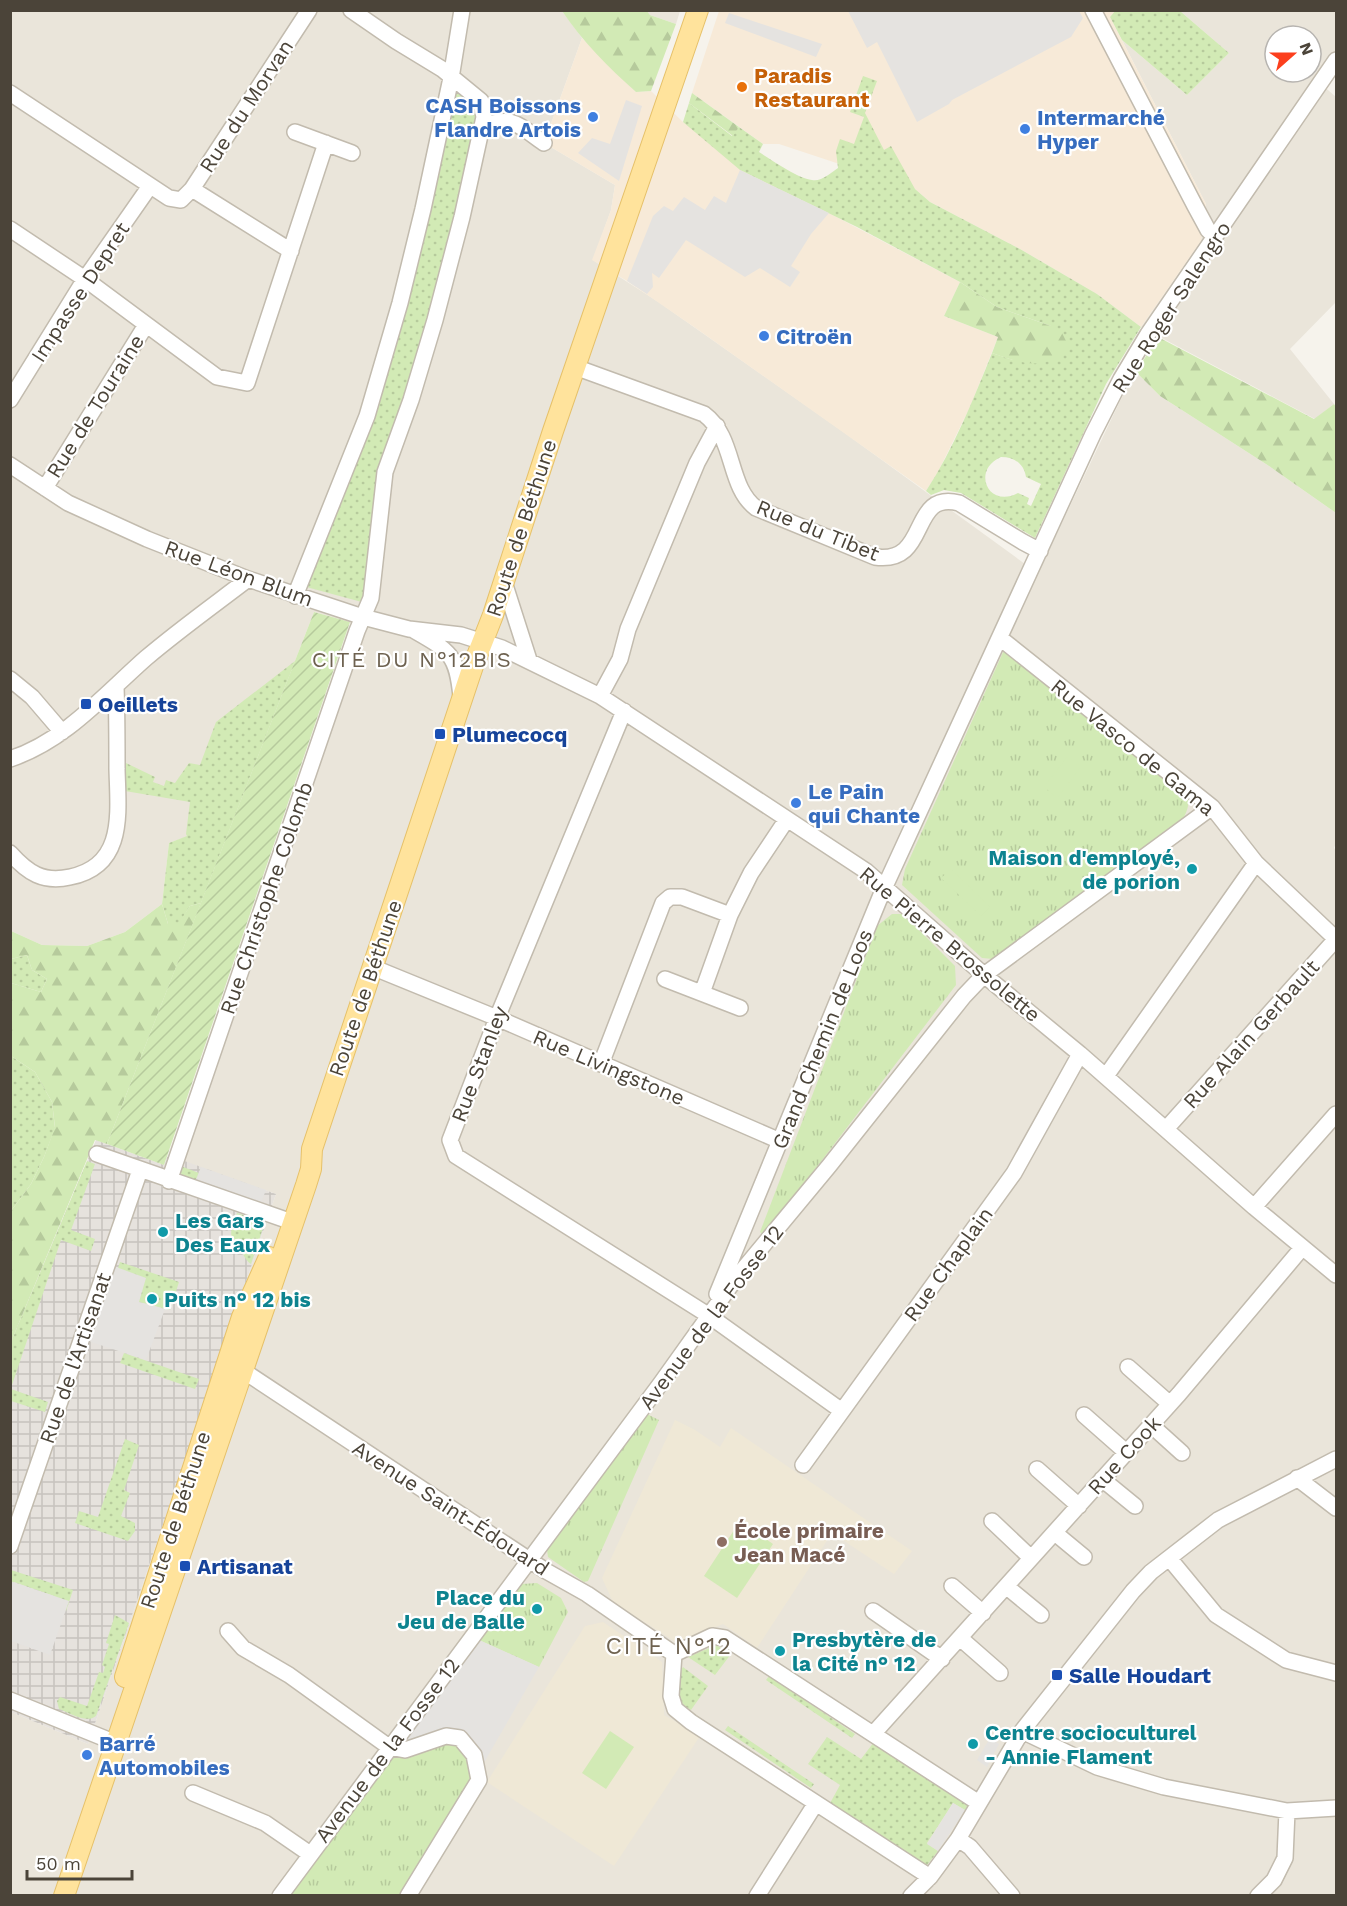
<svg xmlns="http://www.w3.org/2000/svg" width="1347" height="1906" font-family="'Work Sans',sans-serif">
<defs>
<pattern id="industrial-grid" width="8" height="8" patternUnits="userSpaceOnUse" patternTransform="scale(1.5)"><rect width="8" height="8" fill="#e6e2dd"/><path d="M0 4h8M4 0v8" fill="none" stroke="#c7c3be"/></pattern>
<pattern id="grass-dots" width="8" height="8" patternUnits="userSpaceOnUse" patternTransform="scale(1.5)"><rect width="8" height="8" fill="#d2eab5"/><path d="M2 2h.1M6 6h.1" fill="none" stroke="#b6ca9c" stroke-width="1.8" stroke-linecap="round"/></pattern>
<pattern id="forest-firs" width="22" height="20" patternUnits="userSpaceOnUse" patternTransform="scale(1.5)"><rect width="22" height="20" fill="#d2eab5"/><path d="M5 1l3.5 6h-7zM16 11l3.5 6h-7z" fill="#b6ca9c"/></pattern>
<pattern id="park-tufts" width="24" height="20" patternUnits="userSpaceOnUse" patternTransform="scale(1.5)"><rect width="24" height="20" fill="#d2eab5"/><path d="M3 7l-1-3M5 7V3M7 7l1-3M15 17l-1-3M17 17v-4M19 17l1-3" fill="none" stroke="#b6ca9c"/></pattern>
<pattern id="garden-furrows" width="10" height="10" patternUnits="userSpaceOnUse" patternTransform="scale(1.5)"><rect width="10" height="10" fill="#d2eab5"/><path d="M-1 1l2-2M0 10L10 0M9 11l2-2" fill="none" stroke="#b6ca9c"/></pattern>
</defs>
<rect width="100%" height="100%" fill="#f6f3ec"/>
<!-- residential -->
<path fill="#eae5da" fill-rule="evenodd" d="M11 11H562L582 38 544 143 615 185 611 210 593 260 657 301 842 431 1032 569H1040L1120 401 1136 372 1160 396 1269 466 1336 513V843L1334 848 1336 850V1895H11V1712L88 1744 276 1194 180 1160 360 631 350 622 314 612 233 820 169 843 162 904 125 932 87 946 42 945 11 931Z
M647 11H680L676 24 650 15Z
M1180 11H1336V60L1321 84 1336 97V302L1290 349 1334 404 1315 419 1141 327 1201 241 1206 204 1122 40 1187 95 1229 53ZM1275 36H1311V72H1275Z"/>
<!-- commercial -->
<path fill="#f7ead8" d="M719 11H1115L1110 17 1206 204 1201 241 1141 327 1097 294 1020 249 930 202 915 189 779 144H763L692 93Z
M582 38 636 92 651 91 683 122 829 213 960 282 944 316 998 337 970 407 938 472 926 491 697 329 627 281 592 260 611 210 615 185 544 143Z"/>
<!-- industrial -->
<path fill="url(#industrial-grid)" d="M96 1140 164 1165 168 1155 276 1194 88 1744 11 1712V1342Z"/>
<!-- education -->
<path fill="#efe8d6" d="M675 1420 695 1430 720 1447 731 1428 912 1551 894 1574 832 1533 757 1648 723 1624 677 1643 613 1602 602 1578Z
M603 1622 662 1662 664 1715 700 1736 614 1866 487 1782 585 1626Z"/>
<!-- grass -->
<path fill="url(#grass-dots)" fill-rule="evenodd" d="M1115 11H1180L1229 53 1187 95 1122 40 1110 17Z
M863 76 877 81 865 113 884 150 891 146 915 189 930 202 1020 249 1097 294 1141 327 1106 384 1035 538 961 493 944 490 931 495 926 491C954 448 973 400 992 353L1013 360 1051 326 997 307 960 282 857 227 740 170 683 122 689 103 732 136 739 127 763 144 759 152C772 160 797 178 812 180 821 182 831 173 838 168L836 151 840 139 854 144 864 117 850 112ZM1001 457C1015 457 1024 464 1026 477L1041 484 1031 506 1027 504 1029 498 1018 493C988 509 971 470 1001 457Z
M461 86 474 95 481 138 385 472 369 604 299 585 367 416 447 88Z
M295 661 201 903 190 906 179 924H168L162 904 169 843 187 836 186 834 190 802 125 791 126 763 155 777 153 782 164 786 166 780 175 783 189 763 200 765 216 722Z
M27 955 32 970 47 979 41 992 11 983V959Z
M11 1056 35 1072 52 1102 55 1128 44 1157 31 1184 11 1211Z
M87 1161 95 1164 71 1230 95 1239 91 1251 61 1240 11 1388V1342Z
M178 1165 199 1173 195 1182 180 1176Z
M237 1213 265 1222 251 1264C245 1260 244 1254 239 1249 226 1234 232 1230 237 1213Z
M120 1262 179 1282 170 1310 139 1302 118 1268Z
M124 1353 199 1379 195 1389 120 1363Z
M11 1389 48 1402 45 1412 11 1401Z
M125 1439 139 1445 124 1490 130 1493 121 1516 135 1523V1531L128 1541 75 1523 79 1511 98 1517Z
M11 1570 73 1590 66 1611 54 1596 14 1582 11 1592Z
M115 1615 129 1623 96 1716C86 1724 70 1713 59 1709L57 1701 60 1697 87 1706 99 1672 103 1673 105 1667 102 1665 109 1644 106 1643Z
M716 1645 731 1654 715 1675 688 1657Z
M683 1667 708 1686 691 1710C689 1708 685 1707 683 1704 675 1696 677 1675 683 1667Z
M769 1676 855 1734 852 1738 766 1680Z
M728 1726 814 1784 811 1788 725 1730Z
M827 1737 861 1759 874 1742 968 1805 965 1810 953 1803 927 1843 938 1851 924 1869 829 1805 840 1785 808 1764Z"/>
<!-- forest -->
<path fill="url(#forest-firs)" d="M562 11H647L650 15 676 24 651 91 636 92C609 68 582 41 562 11Z
M692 93 739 127 733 136 689 103Z
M960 282 997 307 1051 326 1062 333 1070 349C1042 371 1023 364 992 353L998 337 944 316Z
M1158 337 1314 419 1334 404 1336 407V513L1269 466 1160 396 1136 372Z
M201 903 107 1144 95 1140 11 1342V1211L31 1184 44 1157 55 1127 52 1102 35 1072 11 1056V983L41 992 47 979 32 970 27 955 11 959V931L42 945 87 946 125 932 162 904 168 924H178L190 906Z"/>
<!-- park -->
<path fill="url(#park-tufts)" d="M1005 648 1185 790C1190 801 1189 807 1184 817L993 959 982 958 902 885 905 869Z
M892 914H903L955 966 956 985 764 1236 760 1232 877 926Z
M645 1413 659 1420 588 1581 584 1582 548 1557 547 1550Z
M537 1583 561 1598 568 1612 539 1667 479 1640 522 1584Z
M448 1735 468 1754 474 1780 407 1895 280 1896 397 1750Z"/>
<!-- garden -->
<path fill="url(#garden-furrows)" d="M314 612 350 622 164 1165 107 1144Z"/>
<!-- pitch -->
<path fill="#d2eab5" d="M1067 757 1081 767 1057 798 1044 787Z
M951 869 990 907 981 916 941 878Z
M740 1521 773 1544 737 1598 704 1576Z
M610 1731 634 1747 606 1789 582 1773Z"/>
<!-- parking -->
<path fill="#e5e3e0" d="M1079 11 1083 18 1071 37 952 100 949 104 917 122 877 42 867 48 848 11Z
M729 13 822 44 816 57 725 23Z
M626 100 642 106 619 181 578 153 592 138 610 144Z
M740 170 829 213 811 234 791 266 800 272 790 287 760 268 745 277 686 240 659 278 652 273 653 287 647 294 627 281 653 216 664 206 673 211 684 197 705 210 714 196 726 203Z
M201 1167 266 1190 260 1205 195 1182Z
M108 1264 146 1278 139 1302 165 1309 146 1360 82 1339Z
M10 1581 69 1601 50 1655 11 1641Z
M479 1640 539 1667 474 1780 468 1754 448 1735 397 1750Z
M990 1738 999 1744 987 1767 977 1760Z
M953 1803 965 1810 938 1851 927 1844Z"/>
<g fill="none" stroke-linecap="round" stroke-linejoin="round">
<defs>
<path id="minor" d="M1093 10 1195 206 1208 230 1215 237
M10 93 169 198 181 200 192 189 309 10
M482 127C513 114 519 126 544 143
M295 132 352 153
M192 189 291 251
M10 229 85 279 217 377 247 383 326 143
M575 367 704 414C736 438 727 486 756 508L875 557C931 565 908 490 959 503L1023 542 1040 551
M10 400 85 279 150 186
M10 465 68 503 147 539 248 579 363 617 409 629 461 635 502 648 600 696 866 871 984 975 1080 1054 1254 1207 1336 1275
M45 488 146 325
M504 582 529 660
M295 596 367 416 400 303 423 209 451 78 462 10
M415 631C450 651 457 655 461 697
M1000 638 1212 807 1256 863 1336 939 1166 1129
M10 679 32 697 62 732
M600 696 620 659 628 629 697 463 717 426
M624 711 497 1018 450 1140 456 1156 708 1315 842 1411
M10 759C65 741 104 695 146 658 179 630 214 605 248 579
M10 853C28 873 43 883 70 877 126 866 118 812 117 769 117 741 117 714 116 687
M372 967 497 1018 780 1141
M665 979 740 1008
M702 993 730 915 751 873 787 819
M601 1064 663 903 670 897H682L730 915
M1106 1076 1256 863
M97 1154 292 1222
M169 1181 357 631 371 598 385 472 411 400 435 320 462 217 484 117 481 101 442 69 396 41 351 10
M1254 1207 1336 1114
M717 1294 881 895 1093 434 1121 379 1148 334 1336 60
M236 1366 546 1571 587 1594 674 1654
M1128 1367 1170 1404
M1084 1415 1126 1452
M1151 1425 1182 1453
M803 1465 1014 1173 1080 1054
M1037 1469 1079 1506
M1297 1478 1336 1508
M1102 1479 1135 1506
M992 1521 1031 1558
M1055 1533 1084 1557
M10 1546 140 1170
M1169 1558 1216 1615 1286 1660 1336 1673
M952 1586 983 1613
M1007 1587 1041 1615
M873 1611 942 1659
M228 1631 243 1648 289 1675 389 1747 405 1750 446 1736 460 1738 474 1755 479 1780 408 1896
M960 1638 1000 1673
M674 1654 671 1696 675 1709 691 1722 930 1877
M674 1654 712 1636 725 1638 979 1803
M10 1700 116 1743
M1022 1731 1097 1767 1164 1787 1287 1811 1336 1808
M873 1734 1179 1394 1302 1248
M193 1793 265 1823 310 1854
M958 1839 970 1847 1012 1896
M280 1896 661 1383 736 1278 829 1166 964 996 984 975 1212 807
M757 1896 816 1803
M911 1896 930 1877 958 1839 1022 1731 1133 1591 1151 1572 1218 1520 1336 1459
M1258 1896 1274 1880 1285 1858 1287 1811"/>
<path id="major" d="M125 1677 242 1317 269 1257
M64 1896 306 1185 311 1169 312 1149 473 666 493 615 553 431 698 10"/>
</defs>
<!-- minor casing -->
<use href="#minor" stroke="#c2bbae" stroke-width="18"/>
<!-- major casing -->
<use href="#major" stroke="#e6c16a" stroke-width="22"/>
<!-- minor -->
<use href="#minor" stroke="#fff" stroke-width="15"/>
<!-- major -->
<use href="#major" stroke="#ffe39c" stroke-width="20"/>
</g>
<!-- markers -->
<circle fill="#e8710a" stroke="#fff" stroke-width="2" cx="742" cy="87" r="6"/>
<g fill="#3f7fe0" stroke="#fff" stroke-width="2">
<circle cx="593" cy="117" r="6"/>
<circle cx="1025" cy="129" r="6"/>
<circle cx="764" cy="336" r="6"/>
<circle cx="796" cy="803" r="6"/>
<circle cx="87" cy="1755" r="6"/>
</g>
<g fill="#1a4fb4" stroke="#fff" stroke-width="2">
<rect x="80" y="698" width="12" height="12" rx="3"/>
<rect x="434" y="728" width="12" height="12" rx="3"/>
<rect x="179" y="1560" width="12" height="12" rx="3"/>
<rect x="1051" y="1669" width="12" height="12" rx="3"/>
</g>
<g fill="#0f9aa8" stroke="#fff" stroke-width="2">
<circle cx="1192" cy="869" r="6"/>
<circle cx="163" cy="1232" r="6"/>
<circle cx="152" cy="1299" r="6"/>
<circle cx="537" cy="1609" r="6"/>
<circle cx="780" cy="1651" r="6"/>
<circle cx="973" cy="1744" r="6"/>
</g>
<circle fill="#8d6e63" stroke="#fff" stroke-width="2" cx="722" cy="1542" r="6"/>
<g text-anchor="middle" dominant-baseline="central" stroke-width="4.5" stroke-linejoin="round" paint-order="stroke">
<!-- food labels -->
<g font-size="21" font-weight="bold" fill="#c56008" stroke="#fff" text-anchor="start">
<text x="754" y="75">Paradis<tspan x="754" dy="24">Restaurant</tspan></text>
</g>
<!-- shop labels -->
<g font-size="21" font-weight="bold" fill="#366cbe" stroke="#fff" text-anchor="start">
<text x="581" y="105" text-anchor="end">CASH Boissons<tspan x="581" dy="24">Flandre Artois</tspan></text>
<text x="1037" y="117">Intermarché<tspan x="1037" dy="24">Hyper</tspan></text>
<text x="776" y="336">Citroën</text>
<text x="808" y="791">Le Pain<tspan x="808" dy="24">qui Chante</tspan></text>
<text x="99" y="1743">Barré<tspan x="99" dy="24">Automobiles</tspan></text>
</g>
<!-- street labels -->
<g font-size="21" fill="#4b4439" stroke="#fff">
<text transform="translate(246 106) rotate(-57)">Rue du Morvan</text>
<text transform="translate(80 292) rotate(-57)">Impasse Depret</text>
<text transform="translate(1171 307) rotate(-57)">Rue Roger Salengro</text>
<text transform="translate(95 406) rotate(-58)">Rue de Touraine</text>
<text transform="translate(521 528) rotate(-72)">Route de Béthune</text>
<text transform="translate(818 530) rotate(22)">Rue du Tibet</text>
<text transform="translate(239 573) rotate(20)">Rue Léon Blum</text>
<text transform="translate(1133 747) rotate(39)">Rue Vasco de Gama</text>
<text transform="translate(266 898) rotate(-71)">Rue Christophe Colomb</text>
<text transform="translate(950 944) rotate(40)">Rue Pierre Brossolette</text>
<text transform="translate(365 988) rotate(-71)">Route de Béthune</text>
<text transform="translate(1251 1034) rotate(-48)">Rue Alain Gerbault</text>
<text transform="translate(822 1039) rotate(-68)">Grand Chemin de Loos</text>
<text transform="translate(479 1064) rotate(-69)">Rue Stanley</text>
<text transform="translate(609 1067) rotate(23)">Rue Livingstone</text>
<text transform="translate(948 1264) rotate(-54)">Rue Chaplain</text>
<text transform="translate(711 1317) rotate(-53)">Avenue de la Fosse 12</text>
<text transform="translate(75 1358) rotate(-71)">Rue de l'Artisanat</text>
<text transform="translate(1124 1455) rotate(-48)">Rue Cook</text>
<text transform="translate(451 1508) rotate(33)">Avenue Saint-Édouard</text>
<text transform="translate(175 1520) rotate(-72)">Route de Béthune</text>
<text transform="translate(387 1750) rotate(-53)">Avenue de la Fosse 12</text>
</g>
<!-- transit labels -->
<g font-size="21" font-weight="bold" fill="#164399" stroke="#fff" text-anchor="start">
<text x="98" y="704">Oeillets</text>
<text x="452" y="734">Plumecocq</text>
<text x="197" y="1566">Artisanat</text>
<text x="1069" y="1675">Salle Houdart</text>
</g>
<!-- culture labels -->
<g font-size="21" font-weight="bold" fill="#0d838f" stroke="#fff" text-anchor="start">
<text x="1180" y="857" text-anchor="end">Maison d'employé,<tspan x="1180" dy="24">de porion</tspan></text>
<text x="175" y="1220">Les Gars<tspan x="175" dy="24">Des Eaux</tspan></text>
<text x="164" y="1299">Puits n° 12 bis</text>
<text x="525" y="1597" text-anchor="end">Place du<tspan x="525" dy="24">Jeu de Balle</tspan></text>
<text x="792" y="1639">Presbytère de<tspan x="792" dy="24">la Cité n° 12</tspan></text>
<text x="985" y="1732">Centre socioculturel<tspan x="985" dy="24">- Annie Flament</tspan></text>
</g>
<!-- education labels -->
<g font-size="21" font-weight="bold" fill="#785e54" stroke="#fff" text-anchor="start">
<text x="734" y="1530">École primaire<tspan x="734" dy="24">Jean Macé</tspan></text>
</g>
<!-- neighbourhood labels -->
<g font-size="22" letter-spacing="1.5" fill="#6e6250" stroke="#fff">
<text x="412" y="659">CITÉ DU N°12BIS</text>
</g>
<!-- quarter labels -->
<g font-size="24" letter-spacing="1.5" fill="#6e6250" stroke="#fff">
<text x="669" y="1646">CITÉ N°12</text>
</g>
</g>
<!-- border -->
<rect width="1347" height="1906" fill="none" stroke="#4b4439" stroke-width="24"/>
<!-- north arrow -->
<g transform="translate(1293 54) rotate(69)"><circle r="28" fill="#ffffff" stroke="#b7b4b0" stroke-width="1.5"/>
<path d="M0-4.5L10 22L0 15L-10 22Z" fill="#fc3f1d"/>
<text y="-9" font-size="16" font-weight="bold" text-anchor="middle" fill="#4b4439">N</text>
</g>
<!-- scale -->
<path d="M27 1870v9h105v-9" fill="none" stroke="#4b4439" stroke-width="3"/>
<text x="36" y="1870" font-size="18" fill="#4b4439" stroke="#ffffff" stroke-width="4.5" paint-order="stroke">50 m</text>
</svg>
